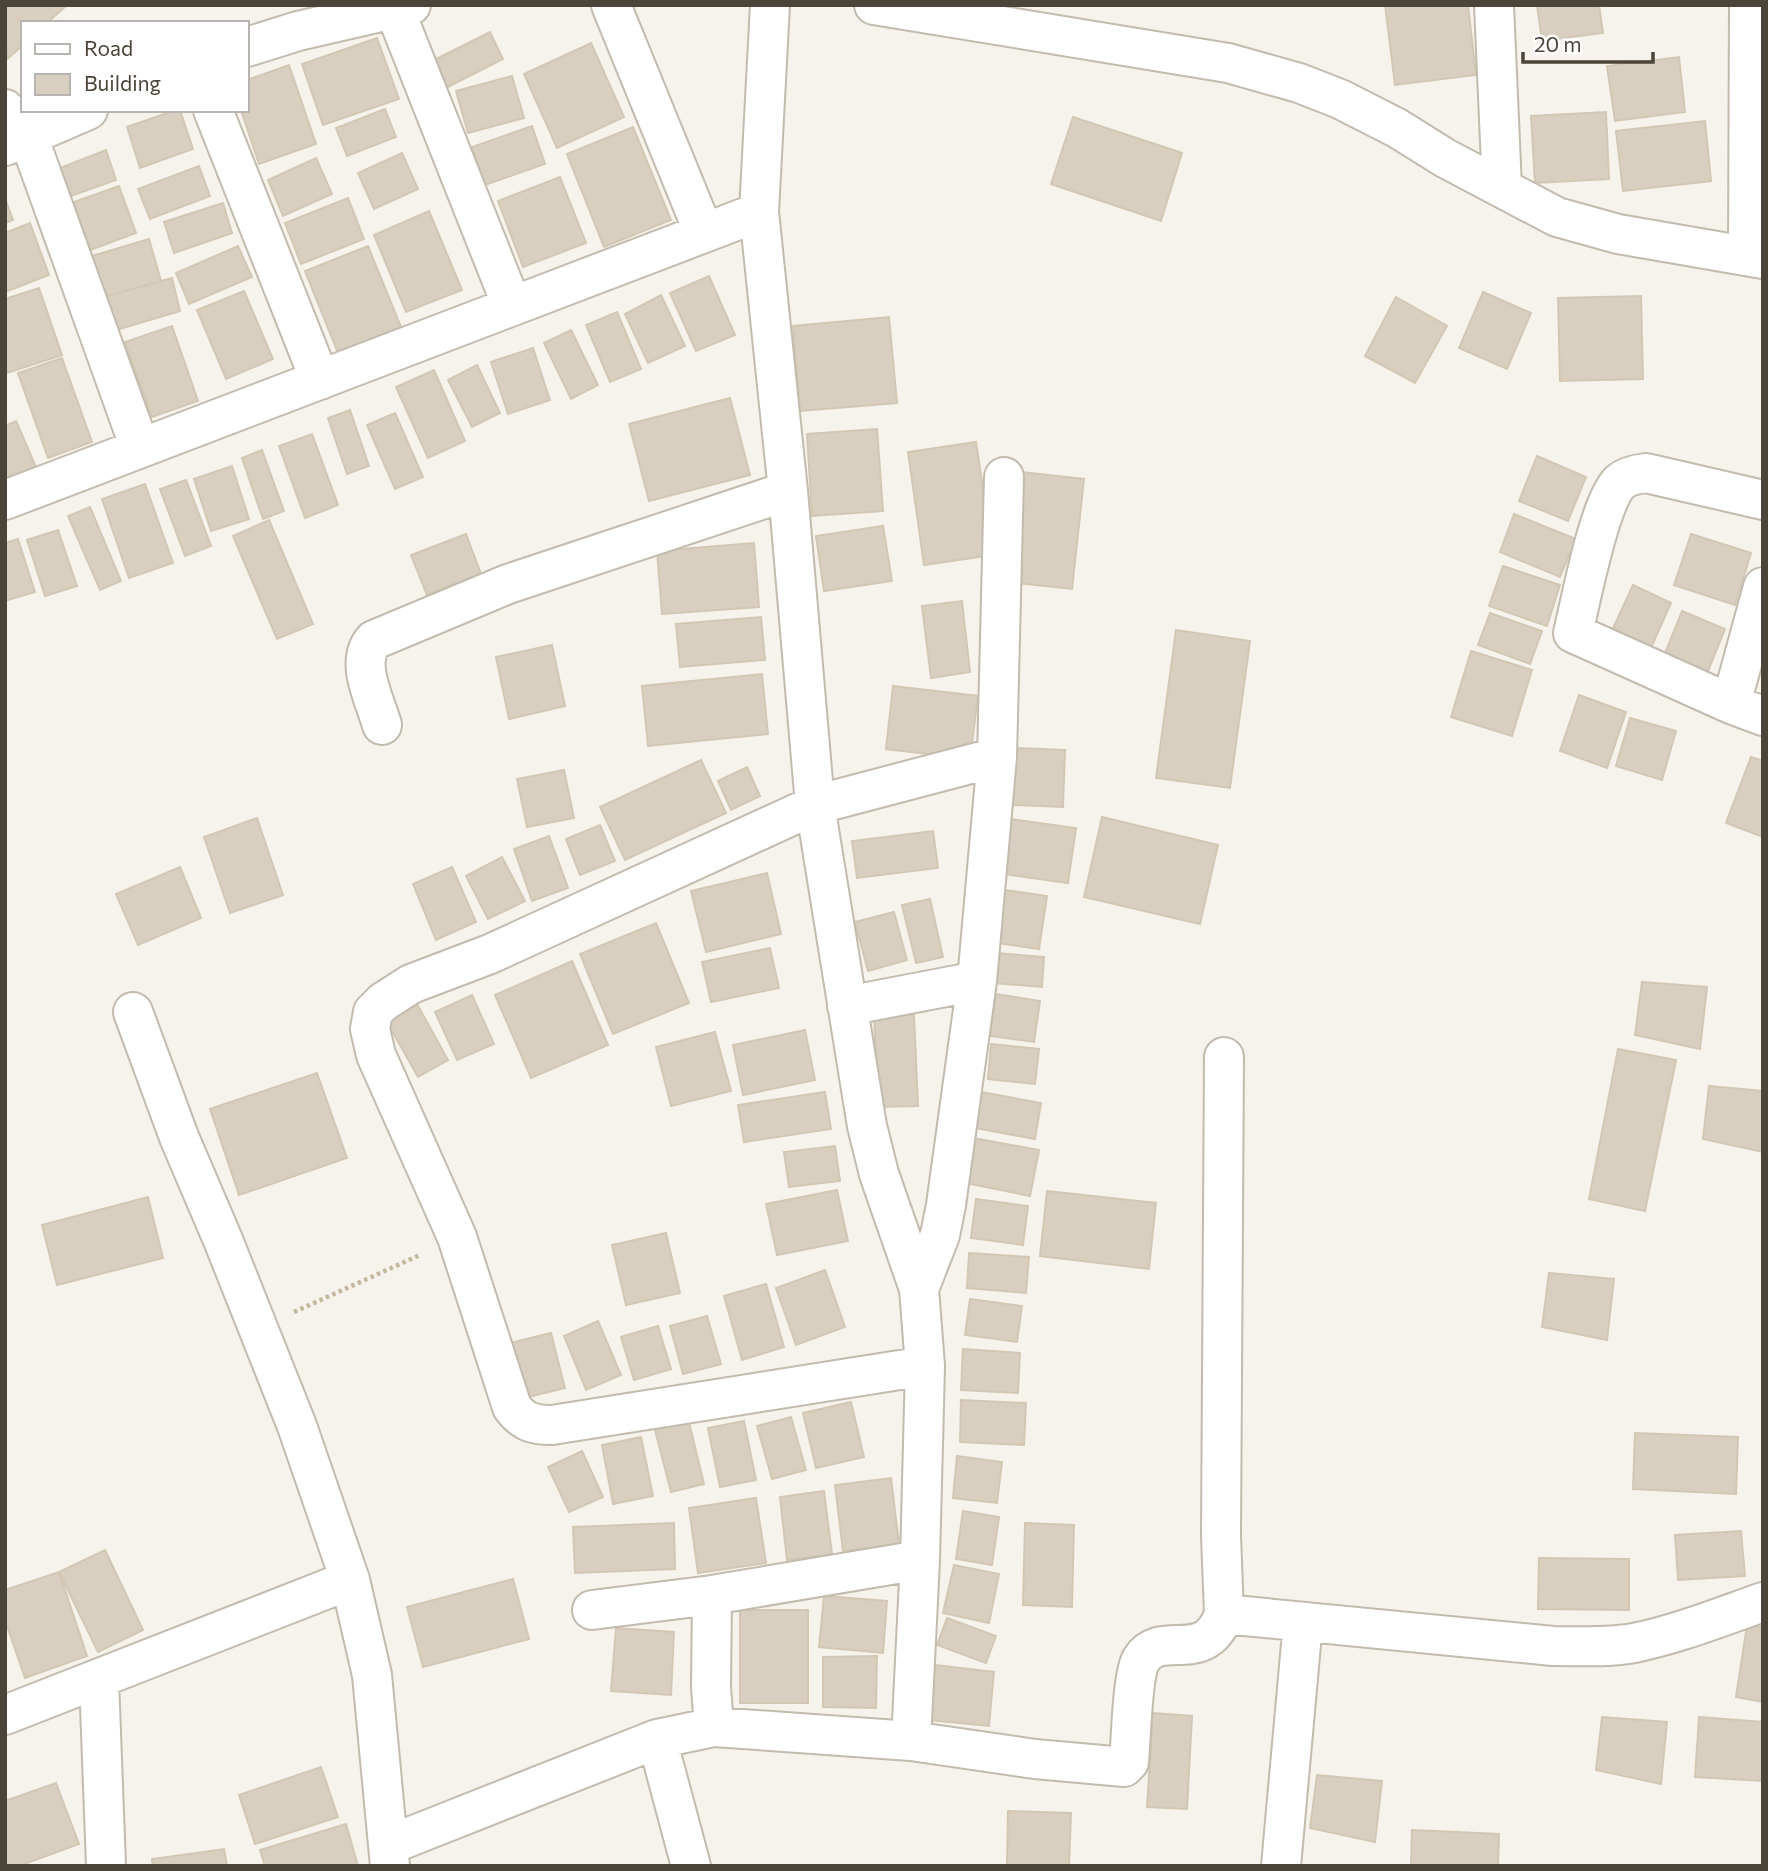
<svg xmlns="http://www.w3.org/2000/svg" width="1768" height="1871" font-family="Commissioner,sans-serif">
<rect width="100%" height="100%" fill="#f6f3ec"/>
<!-- building -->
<path fill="#d8cfc1" stroke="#d3c7b4" stroke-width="2" d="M5 5H65L66 6 47 23H23V45L7 59Z
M1385 5H1468L1476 75 1395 85Z
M1537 5H1599L1603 33 1542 41Z
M490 32 503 59 448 87 434 60Z
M377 38 399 99 323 125 302 64Z
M591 43 624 117 557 148 524 74Z
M1679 57 1685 112 1615 121 1607 66Z
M289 65 316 144 259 164 241 110H247V80Z
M512 76 524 118 468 133 456 91Z
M385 109 396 137 347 156 336 128Z
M176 110H180L193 149 140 168 127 127Z
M1606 112 1609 179 1535 183 1531 116Z
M1073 117 1182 153 1161 221 1051 184Z
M1705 121 1711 181 1623 191 1616 131Z
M532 126 545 164 485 185 472 147Z
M633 127 671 220 604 247 567 154Z
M106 150 116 180 71 196 60 168Z
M402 153 418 189 374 209 358 173Z
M316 158 332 194 283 216 268 180Z
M199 166 210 196 150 219 138 189Z
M560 177 586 243 523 267 498 201Z
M119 186 136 233 85 252 68 204Z
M5 198 13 220 5 223Z
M348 198 364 239 301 264 285 223Z
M223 203 232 233 174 253 164 222Z
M429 211 462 290 406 312 374 235Z
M30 223 49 275 5 292V233Z
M149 239 161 281 104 297 92 256Z
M238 246 252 277 189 304 176 273Z
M368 246 401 327 338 353 305 271Z
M709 276 735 335 696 351 670 293Z
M172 278 180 311 113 331 104 297Z
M39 288 62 355 7 373 5 366V299Z
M244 291 273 359 226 379 197 310Z
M1483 292 1531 313 1507 369 1459 348Z
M661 295 685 346 648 363 625 314Z
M1641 296 1643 379 1560 381 1558 298Z
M1396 297 1447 326 1415 383 1365 356Z
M617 312 641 369 610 382 586 325Z
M889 317 897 403 800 411 793 326Z
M172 326 198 401 152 417 125 342Z
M571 330 598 385 571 399 544 343Z
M533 348 550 400 508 414 491 362Z
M62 358 92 442 48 458 18 373Z
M477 365 500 413 472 427 448 380Z
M434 370 465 441 428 458 396 387Z
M730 398 750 475 649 501 629 424Z
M350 410 369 466 347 474 328 418Z
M395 413 423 477 395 489 367 425Z
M16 421 39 474 5 489V426Z
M877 429 883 511 812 516 807 434Z
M312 434 338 505 305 518 279 446Z
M976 442 993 555 924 565 908 452Z
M262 450 284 511 263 519 242 458Z
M1537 456 1586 477 1568 521 1519 501Z
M232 466 249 519 211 531 194 479Z
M1021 472 1084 479 1072 589 1008 582Z
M186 480 211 546 185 556 160 489Z
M145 484 173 563 129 578 102 499Z
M90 507 121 581 100 590 68 516Z
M1514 514 1576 539 1560 577 1500 552Z
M269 520 313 624 277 639 233 536Z
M883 526 892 581 824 591 816 536Z
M58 530 77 586 45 596 27 540Z
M466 534 481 574 427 595 411 555Z
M1691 534 1751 553 1735 605 1674 585Z
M18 539 35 592 5 601V543Z
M754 543 759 607 662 614 657 551Z
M1503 566 1560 585 1547 626 1489 606Z
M1633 585 1671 603 1647 657 1608 639Z
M962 601 970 672 931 678 922 606Z
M1682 611 1725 629 1704 681 1661 663Z
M1490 613 1542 631 1530 664 1478 645Z
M761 617 765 660 680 667 676 624Z
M1176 630 1250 641 1230 788 1156 778Z
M552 645 565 706 509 719 496 657Z
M1471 651 1532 670 1512 736 1451 717Z
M762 674 768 734 648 746 642 686Z
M893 686 978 696 970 759 886 749Z
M1579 695 1626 712 1607 768 1560 751Z
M1630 718 1676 731 1662 780 1616 766Z
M1015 748 1065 750 1063 807 1013 805Z
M1751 757 1763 761V837L1726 823Z
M701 760 726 813 625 860 600 807Z
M747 767 760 796 731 810 718 781Z
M564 770 574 818 527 827 517 779Z
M1102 817 1218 845 1200 924 1084 897Z
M257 818 283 895 230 913 204 837Z
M1011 819 1076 828 1068 883 1003 874Z
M600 825 615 861 580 875 566 839Z
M933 831 938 868 857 878 852 841Z
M549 836 568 888 532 901 514 849Z
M502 857 525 901 488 919 466 876Z
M180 867 201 918 138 945 116 894Z
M452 867 476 922 436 940 413 884Z
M767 873 781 934 706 952 691 891Z
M1005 890 1047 896 1039 949 997 943Z
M930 899 943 957 916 963 902 905Z
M894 912 907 960 868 971 855 922Z
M656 923 689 1003 613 1034 580 954Z
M770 948 779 988 711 1002 702 962Z
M996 953 1044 957 1042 987 994 983Z
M572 961 608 1045 531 1078 495 995Z
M1642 982 1707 987 1700 1049 1635 1035Z
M996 994 1040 1001 1034 1042 990 1036Z
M472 995 494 1044 457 1060 435 1012Z
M417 1004 448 1060 418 1077 387 1022Z
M914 1015 918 1106 878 1107 874 1016Z
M805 1030 815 1080 743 1095 733 1045Z
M715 1032 731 1091 671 1106 656 1047Z
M991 1044 1039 1049 1035 1084 988 1079Z
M1618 1049 1676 1060 1645 1211 1589 1199Z
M317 1073 347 1158 239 1195 210 1109Z
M1709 1086 1763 1091V1152L1703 1139Z
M825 1092 831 1129 744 1142 738 1105Z
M981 1092 1041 1103 1035 1139 975 1128Z
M968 1137 1039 1150 1030 1196 960 1182Z
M835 1146 840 1181 789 1187 784 1152Z
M837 1190 848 1241 777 1255 766 1204Z
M1047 1191 1156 1203 1149 1269 1040 1256Z
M148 1197 163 1258 57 1285 42 1225Z
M976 1199 1028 1206 1023 1245 971 1238Z
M666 1233 680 1293 626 1305 612 1245Z
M969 1253 1029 1257 1026 1293 967 1288Z
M825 1270 845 1327 796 1345 776 1288Z
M1549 1273 1614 1279 1607 1340 1542 1327Z
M766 1284 784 1347 742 1360 724 1296Z
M970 1299 1022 1306 1017 1342 965 1335Z
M707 1316 721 1364 683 1374 670 1326Z
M598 1321 621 1375 586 1390 564 1336Z
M658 1326 671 1369 634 1380 621 1337Z
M551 1333 565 1388 520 1399 506 1344Z
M963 1349 1020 1353 1018 1393 961 1390Z
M961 1400 1026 1403 1024 1445 960 1442Z
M851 1402 864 1457 816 1468 803 1413Z
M791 1417 806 1470 772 1479 757 1426Z
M744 1421 756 1480 720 1487 708 1428Z
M689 1422 704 1484 671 1492 655 1430Z
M1635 1433 1738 1437 1736 1494 1633 1489Z
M641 1437 653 1496 613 1504 602 1445Z
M582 1451 603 1497 569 1512 548 1467Z
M957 1456 1002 1462 997 1503 953 1498Z
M891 1478 899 1544 843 1551 835 1485Z
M824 1491 832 1554 787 1560 780 1497Z
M756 1498 766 1563 698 1573 689 1508Z
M963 1511 999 1517 992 1565 956 1559Z
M674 1523 675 1569 575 1573 573 1527Z
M1025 1523 1074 1525 1072 1607 1023 1605Z
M1741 1531 1745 1576 1678 1580 1675 1535Z
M105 1550 143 1630 98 1652 59 1572Z
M1539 1558 1629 1559V1610L1538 1609Z
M954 1565 999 1574 989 1623 943 1613Z
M59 1572 87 1656 25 1678 5 1620V1590Z
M513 1579 529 1639 423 1667 407 1607Z
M824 1596 887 1601 883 1653 819 1647Z
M740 1610H808V1703H740Z
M947 1618 996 1636 986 1663 937 1645Z
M1747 1625 1763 1627V1702L1736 1697Z
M616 1628 674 1632 671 1695 611 1691Z
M877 1656 876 1708 823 1707V1657Z
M935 1665 994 1672 989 1726 929 1720Z
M1153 1713 1192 1716 1187 1809 1147 1807Z
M1602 1717 1667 1722 1661 1784 1596 1770Z
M1699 1717 1763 1722V1781L1695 1777Z
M321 1767 338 1817 255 1844 239 1795Z
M1317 1775 1382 1781 1375 1842 1310 1828Z
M56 1783 79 1844 19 1866H5V1801Z
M1008 1811 1071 1813 1069 1866H1007Z
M346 1824 358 1866H265L260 1850Z
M1412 1830 1499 1834 1498 1866H1411Z
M224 1849 227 1866H153L152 1859Z"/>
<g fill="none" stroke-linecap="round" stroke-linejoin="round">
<defs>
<path id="street" d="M611 5 704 233
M770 5 759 212 788 491 815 805 867 1126 879 1174 919 1289 925 1366 920 1560 911 1741
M874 5 1228 63 1299 83 1340 99 1397 128 1445 158 1557 217 1618 234 1763 259
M1494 5 1502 188
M394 8 512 306
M247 47 298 31 411 5
M5 109 28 136 140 448
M213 110 320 380
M5 146 88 110
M1748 256 1749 5
M5 500 759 212
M1763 500 1646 473C1637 474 1627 476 1620 482 1599 502 1581 601 1573 633L1731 704 1763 716
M1731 704 1763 587
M382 725C375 700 354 662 374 640L508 584 788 491
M847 1006 977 981
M133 1012 179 1137 223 1240 297 1426 350 1580 372 1675 390 1866
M919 1289 940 1235 946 1205 977 981 997 757 1004 477
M925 1366 552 1425C533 1425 523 1422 512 1407L457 1237 376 1055 370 1029 373 1012 383 1002 411 984 490 954 815 805 997 757
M712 1595 711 1687 714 1727
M592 1610 712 1595 920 1560
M1224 1614 1221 1536 1224 1057
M99 1679 106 1866
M5 1715 350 1580
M657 1739 691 1866
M389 1845 657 1739 714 1727 911 1741 1035 1759 1124 1767 1129 1762C1131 1741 1132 1676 1141 1660 1161 1627 1205 1668 1224 1614L1553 1646C1580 1646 1607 1648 1634 1643 1678 1634 1720 1617 1763 1602
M1281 1866 1303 1622"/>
</defs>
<!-- street casing -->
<use href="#street" stroke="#c2bbae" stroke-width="42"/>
<!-- path -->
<path stroke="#c4b79f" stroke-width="4.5" stroke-dasharray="3.5 3.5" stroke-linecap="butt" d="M294 1312 420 1255"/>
<!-- street -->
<use href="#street" stroke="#fff" stroke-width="38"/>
</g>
<!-- border -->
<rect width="1768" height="1871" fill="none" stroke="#4b4439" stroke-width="14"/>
<!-- legend -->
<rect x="21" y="21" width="228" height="91" fill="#ffffff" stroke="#b7b4b0" stroke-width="2"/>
<rect x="35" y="44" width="35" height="10" fill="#ffffff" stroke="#b7b4b0" stroke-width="2"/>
<text x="84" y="56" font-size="21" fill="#4b4439">Road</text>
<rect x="35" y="74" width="35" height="21" fill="#d8cfc1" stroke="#b7b4b0" stroke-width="2"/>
<text x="84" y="91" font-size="21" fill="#4b4439">Building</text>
<!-- scale -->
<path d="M1523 52v10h130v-10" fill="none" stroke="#4b4439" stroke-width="3.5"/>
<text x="1534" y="52" font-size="21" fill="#4b4439" stroke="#ffffff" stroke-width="5" paint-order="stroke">20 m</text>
</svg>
